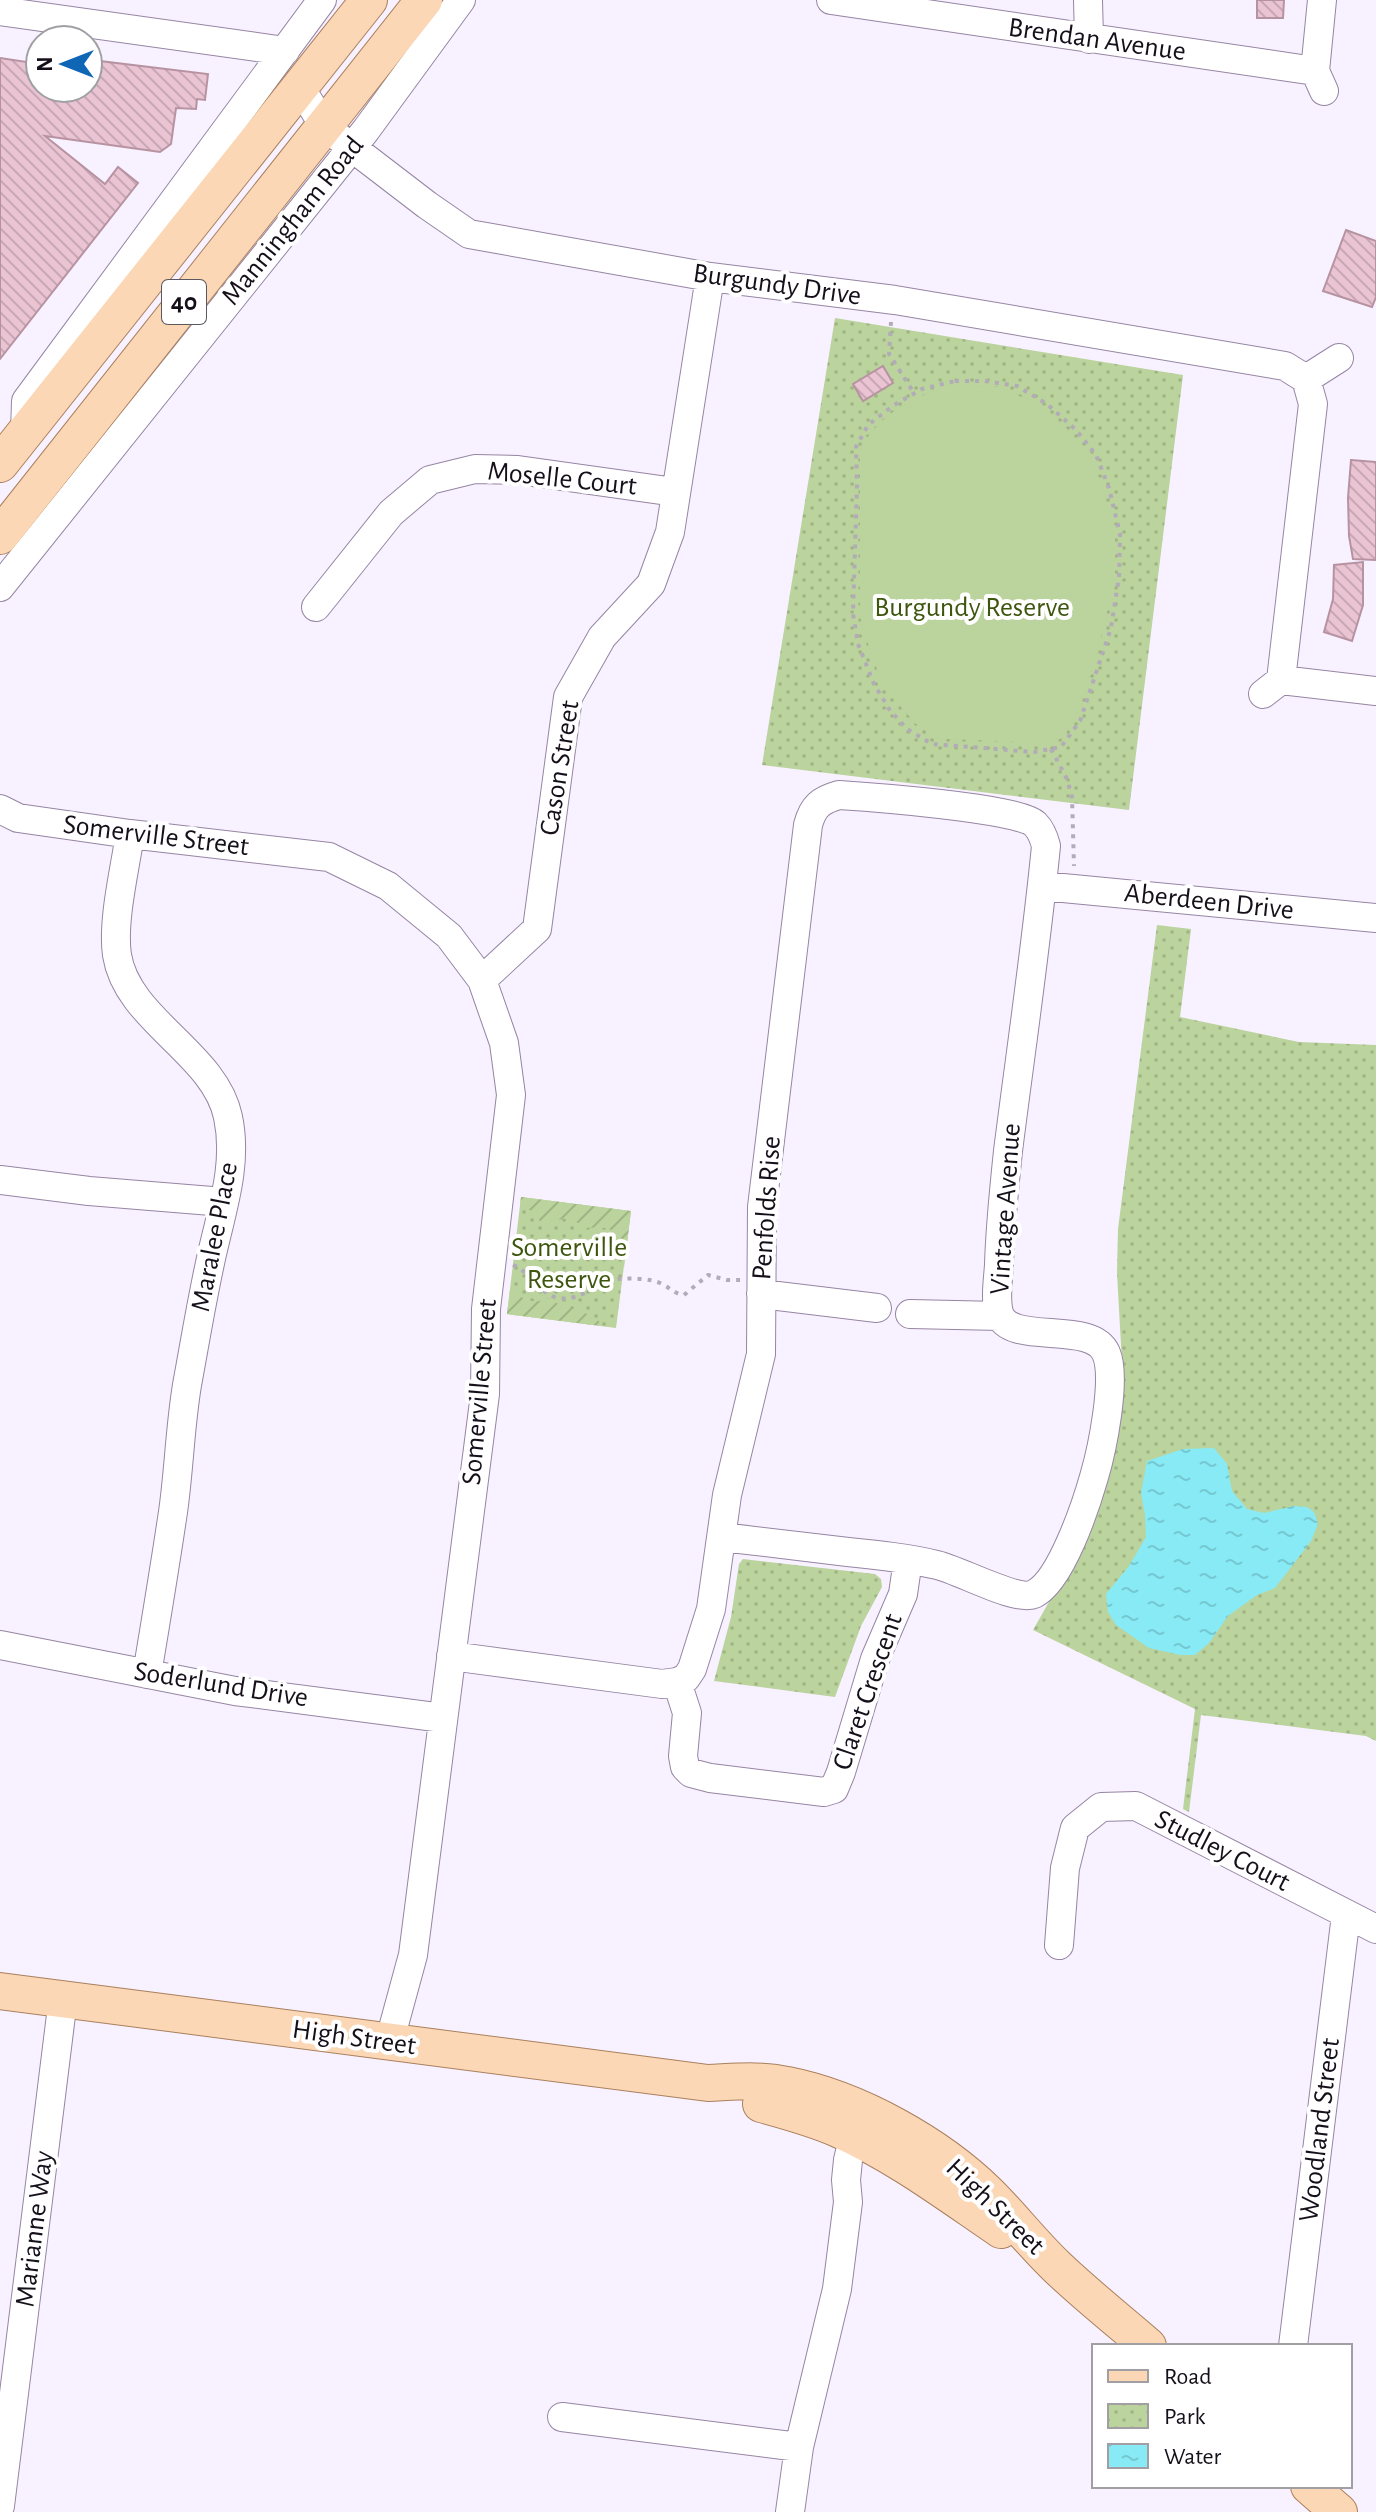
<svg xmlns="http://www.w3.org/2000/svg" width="1376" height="2512" font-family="'Alegreya Sans',sans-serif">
<defs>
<pattern id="park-dots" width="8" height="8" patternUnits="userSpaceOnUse" patternTransform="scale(2)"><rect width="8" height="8" fill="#bbd39c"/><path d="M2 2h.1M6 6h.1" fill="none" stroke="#a0b486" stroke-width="1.8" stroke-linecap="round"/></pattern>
<pattern id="garden-furrows" width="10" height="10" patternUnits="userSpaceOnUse" patternTransform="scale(2)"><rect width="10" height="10" fill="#bbd39c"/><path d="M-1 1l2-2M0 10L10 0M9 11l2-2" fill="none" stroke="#a0b486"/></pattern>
<pattern id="water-ripples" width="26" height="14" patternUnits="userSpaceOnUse" patternTransform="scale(2)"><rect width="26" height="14" fill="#88eaf5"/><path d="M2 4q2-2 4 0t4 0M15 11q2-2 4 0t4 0" fill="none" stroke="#74c8d1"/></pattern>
<pattern id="building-back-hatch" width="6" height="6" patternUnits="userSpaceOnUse" patternTransform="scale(2)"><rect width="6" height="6" fill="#eac4d3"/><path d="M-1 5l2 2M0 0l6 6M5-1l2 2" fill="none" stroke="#c8a7b5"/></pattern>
</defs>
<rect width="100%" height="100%" fill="#f8f1ff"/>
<!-- park -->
<path fill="url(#park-dots)" d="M835 318 1183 375 1129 810 762 765Z
M1157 925 1191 929 1180 1017 1299 1042 1376 1045V1741L1366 1736 1201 1715 1189 1812 1183 1809 1195 1709 1033 1630 1070 1565 1122 1363 1117 1273 1118 1229Z
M521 1197 631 1211 616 1328 507 1314Z
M743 1559 875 1574 881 1579 882 1587 861 1626 835 1697 714 1681 731 1617 739 1564Z"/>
<!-- garden -->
<path fill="url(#garden-furrows)" d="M521 1197 631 1211 624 1268 625 1243C615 1225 601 1227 583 1228 571 1214 559 1217 545 1228L532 1211 520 1206Z
M510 1291C524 1298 532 1306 548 1298 559 1307 575 1307 587 1314 591 1317 594 1320 599 1321L601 1326 507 1314Z"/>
<!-- pitch -->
<path fill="#bbd39c" d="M950 385 999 387 1035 403 1066 428 1093 461 1115 528V578L1096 659 1078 712 1065 735 1054 743 946 739 916 724 887 691 873 660 860 617V449C880 413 912 398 950 385Z"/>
<!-- water -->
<path fill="url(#water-ripples)" d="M1214 1448 1227 1464 1232 1491 1247 1509 1264 1513 1294 1506 1307 1507 1314 1512 1318 1524 1311 1541 1275 1588 1257 1595 1228 1616 1209 1643 1195 1655H1180L1149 1648 1116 1625 1108 1612 1106 1594 1129 1566 1146 1537 1145 1515 1141 1493 1147 1461 1183 1449Z"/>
<!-- building -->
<path fill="url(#building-back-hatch)" stroke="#b793a2" stroke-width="2" d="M1257 0H1284L1283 18H1257Z
M0 58 40 64V88H88V62L91 63V60L208 74 205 100 197 99 196 109 176 108 171 144 160 152 45 136 105 184 118 167 138 183 0 359Z
M1346 230 1376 241V297L1372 307 1323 291Z
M883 366 893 383 863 401 853 384Z
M1351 460 1376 462V560L1353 559 1349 536 1348 498Z
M1363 562V605L1352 641 1324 632 1333 599 1334 565Z"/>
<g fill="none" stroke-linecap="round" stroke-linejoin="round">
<defs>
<path id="minor" d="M831 0 1315 71 1324 91
M1088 0 1089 39
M0 11 285 51
M1315 71 1322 0
M300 87 324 126 427 205 469 234 710 277 895 300 1285 366 1306 379 1339 358
M25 433 26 401 322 0
M0 587 366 130 461 0
M316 607 391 513 430 480 475 469 518 470 675 492
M1281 680 1376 691
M1263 694 1281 680 1313 404 1306 379
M0 809 18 818 130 834 329 857 388 886 449 936 482 980 504 1043 511 1095 486 1309 485 1394 413 1955 389 2043
M130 834C125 869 112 921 117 955 127 1020 215 1053 228 1117 238 1164 222 1209 212 1254 202 1298 195 1342 187 1385 180 1427 179 1470 173 1512 165 1566 156 1620 147 1674
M1042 886 1376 918
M482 980 537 929 568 697 602 637 651 584 670 532 710 277
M0 1180 89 1191 224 1202
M761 1294 877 1308
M910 1314 1000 1316
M722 1537C764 1542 806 1547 848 1552 878 1555 908 1558 937 1565 959 1570 1017 1602 1034 1594 1061 1581 1086 1505 1094 1477 1102 1450 1117 1378 1106 1353 1091 1319 1009 1347 999 1313 995 1298 998 1280 999 1265 1000 1227 1004 1189 1008 1151 1021 1049 1036 948 1046 846 1044 838 1041 830 1035 824 1018 808 870 797 839 795 821 800 813 806 808 825L762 1207 761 1354 727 1495 711 1609 692 1669 686 1678 677 1682 687 1713 683 1756 685 1767 691 1773 710 1778 824 1792 834 1789 841 1772 875 1659 903 1594 908 1560
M0 1645 235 1691 443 1718
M451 1656 662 1684 677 1682
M1059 1945 1065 1868 1075 1828 1101 1807 1136 1806 1376 1929
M1293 2346 1346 1915
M562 2417 799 2447
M0 2506 63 1999
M790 2512 799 2447 837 2289 848 2202 846 2180 848 2160 858 2120"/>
<path id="major" d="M0 464 369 0
M0 536 424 0
M0 1991 708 2083C734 2082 761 2079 787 2085 858 2099 938 2144 989 2194 1012 2217 1032 2243 1056 2266 1085 2294 1117 2319 1148 2346
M761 2104C787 2111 813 2118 838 2129 896 2155 948 2194 1001 2230
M1309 2486 1339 2512"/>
</defs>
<!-- minor casing -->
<use href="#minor" stroke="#9685a3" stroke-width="30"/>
<!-- major casing -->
<use href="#major" stroke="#a9805e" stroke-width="38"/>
<!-- path -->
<path stroke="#b2abb8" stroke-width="4" stroke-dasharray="4 6" stroke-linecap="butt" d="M891 322 889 354 914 393
M955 381H985L1017 386 1047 404 1076 430 1096 455 1109 488 1120 534 1119 577 1111 628 1080 721 1061 747 1034 752 932 744 907 729 889 709 874 684 858 644 853 614 857 485 856 447 868 425 894 405 922 389Z
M1051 749 1067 779 1072 797 1074 866
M513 1265C531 1272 539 1294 558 1298 582 1302 596 1281 618 1279 630 1278 651 1278 662 1284 670 1288 675 1294 684 1295L708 1275 727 1280H740"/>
<!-- minor -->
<use href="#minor" stroke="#fff" stroke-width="28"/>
<!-- major -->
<use href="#major" stroke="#fbd7b5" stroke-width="36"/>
</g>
<g text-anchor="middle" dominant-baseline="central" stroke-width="8" stroke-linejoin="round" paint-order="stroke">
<!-- shield labels -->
<rect fill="#fff" stroke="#5b575f" stroke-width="2" x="162" y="280" width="44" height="44" rx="6"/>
<g font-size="26" font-weight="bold" fill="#150f1a">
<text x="184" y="302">40</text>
</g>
<!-- street labels -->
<g font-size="28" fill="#150f1a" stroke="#fff">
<text transform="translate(1097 40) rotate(8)">Brendan Avenue</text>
<text transform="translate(293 221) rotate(-51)">Manningham Road</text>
<text transform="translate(777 285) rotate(8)">Burgundy Drive</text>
<text transform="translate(562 479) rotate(6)">Moselle Court</text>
<text transform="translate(560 768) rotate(-81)">Cason Street</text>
<text transform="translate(156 836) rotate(7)">Somerville Street</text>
<text transform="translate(1209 902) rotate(6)">Aberdeen Drive</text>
<text transform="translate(767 1208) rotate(-86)">Penfolds Rise</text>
<text transform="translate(1006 1209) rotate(-86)">Vintage Avenue</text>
<text transform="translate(215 1237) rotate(-79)">Maralee Place</text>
<text transform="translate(480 1392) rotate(-85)">Somerville Street</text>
<text transform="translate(221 1685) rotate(9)">Soderlund Drive</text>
<text transform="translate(868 1692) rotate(-71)">Claret Crescent</text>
<text transform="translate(1222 1851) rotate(27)">Studley Court</text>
<text transform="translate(354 2038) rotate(8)">High Street</text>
<text transform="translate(1320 2130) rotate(-83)">Woodland Street</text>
<text transform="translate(995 2207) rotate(44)">High Street</text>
<text transform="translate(35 2229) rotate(-83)">Marianne Way</text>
</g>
<!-- park labels -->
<g font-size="28" fill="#3d550d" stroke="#fff">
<text x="972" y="608">Burgundy Reserve</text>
<text x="569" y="1248">Somerville<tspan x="569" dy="32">Reserve</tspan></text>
</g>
</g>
<!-- legend -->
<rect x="1092" y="2344" width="260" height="144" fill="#ffffff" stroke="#a19fa3" stroke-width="2"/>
<rect x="1108" y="2370" width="40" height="12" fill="#fbd7b5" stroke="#a19fa3" stroke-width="2"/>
<text x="1164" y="2384" font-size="24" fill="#150f1a">Road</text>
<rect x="1108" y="2404" width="40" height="24" fill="url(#park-dots)" stroke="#a19fa3" stroke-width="2"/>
<text x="1164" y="2424" font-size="24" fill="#150f1a">Park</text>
<rect x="1108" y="2444" width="40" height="24" fill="url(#water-ripples)" stroke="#a19fa3" stroke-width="2"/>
<text x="1164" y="2464" font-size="24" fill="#150f1a">Water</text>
<!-- north arrow -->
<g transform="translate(64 64) rotate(270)"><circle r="38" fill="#ffffff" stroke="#a19fa3" stroke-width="2"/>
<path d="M0-6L14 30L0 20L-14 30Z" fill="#0e66b4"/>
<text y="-12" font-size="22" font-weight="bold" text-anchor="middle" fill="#150f1a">N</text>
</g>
</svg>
